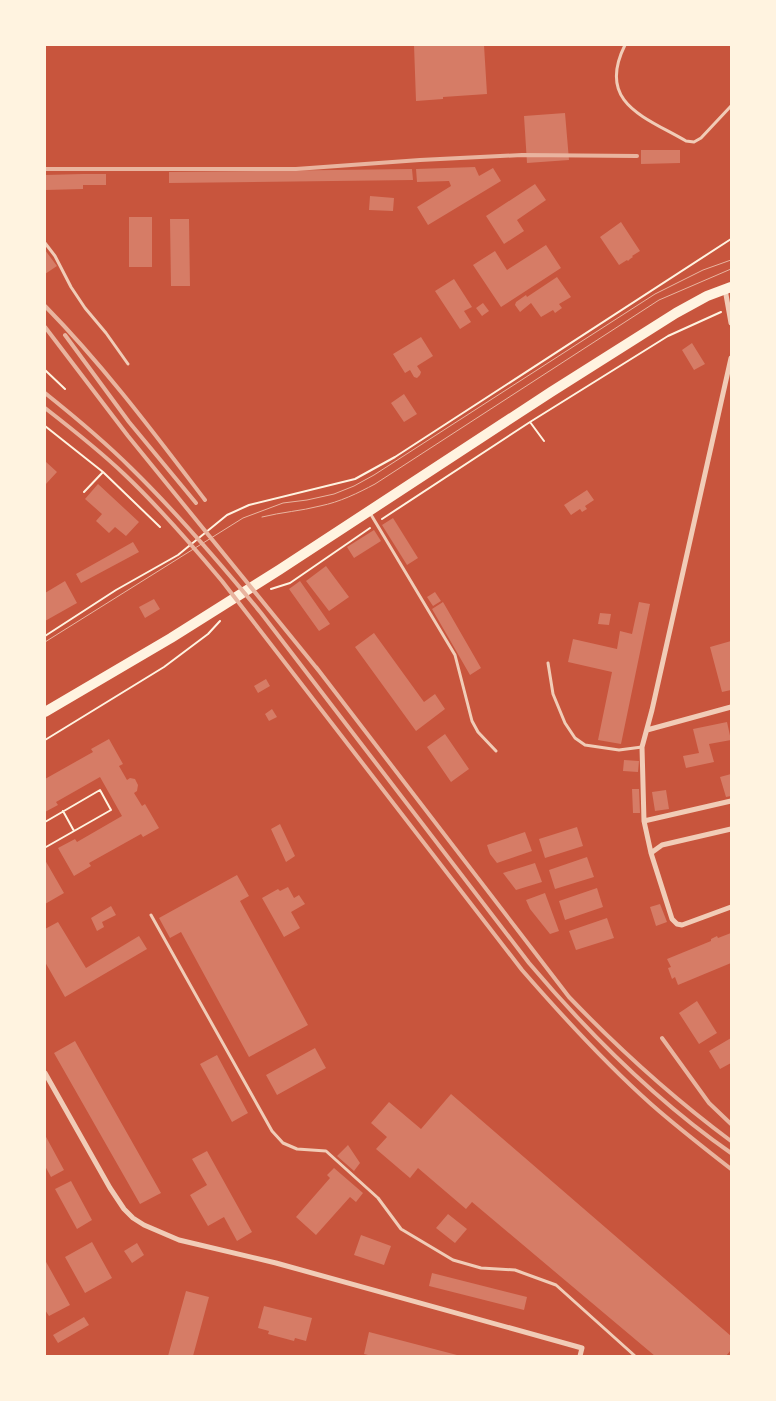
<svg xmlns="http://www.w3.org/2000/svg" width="776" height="1401" font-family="Montserrat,sans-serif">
<rect width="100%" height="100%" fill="#c8553d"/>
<!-- building -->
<path fill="#d67c66" d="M414 45H484L487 94 443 97V99L416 101Z
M565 113 569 160 527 163 524 116Z
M641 150H680V163L641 164Z
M475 167 479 176 493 168 501 181 428 225 417 207 451 186 449 181 417 182 416 169Z
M412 169 413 180 169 183V172Z
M83 174H106V185H83V189L45 190V175Z
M535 184 546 200 517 220 524 231 504 244 486 216Z
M370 196 394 198 393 211 369 210Z
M129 217H152V267H129Z
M170 219H189L190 286H171Z
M621 222 640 251 632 256 633 257 630 259 628 261 627 260 619 265 600 237Z
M546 245 561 268 501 307 473 265 495 251 507 270Z
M45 250 57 266 45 274Z
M557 277 571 297 559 304 562 308 555 313 553 310 541 317 531 303 520 312 515 305 516 302 526 295 527 297Z
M454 279 472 307 464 311 471 322 460 329 435 291Z
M483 303 489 311 482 316 476 308Z
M421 337 433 356 417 366 421 372 420 375 417 378 414 377 410 370 405 373 393 354Z
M692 343 705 364 694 370 682 350Z
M404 394 417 414 404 422 391 403Z
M45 461 57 472 45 485Z
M98 484 139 522 126 536 115 527 109 533 96 521 102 514 85 499Z
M587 490 594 500 585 506 587 509 582 512 580 509 571 515 564 505Z
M393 518 418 558 407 565 382 525Z
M374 530 381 541 354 558 347 547Z
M133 542 139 552 81 583 76 574Z
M326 566 349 597 329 611 306 581Z
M65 581 77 603 45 621V593Z
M300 581 330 624 319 631 289 589Z
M435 592 441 601 433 606 427 597Z
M154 599 160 609 145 618 139 607Z
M443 602 481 668 470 675 432 609Z
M639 602 650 604 621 744 598 740 612 672 568 662 573 639 617 649 620 631 632 634Z
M600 613 611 614 609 625 598 624Z
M374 633 424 702 435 694 445 709 416 731 355 647Z
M731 641V690L722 692 710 647Z
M266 679 270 686 258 693 254 686Z
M272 709 277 717 269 721 265 714Z
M727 722 731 740 709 744 714 762 686 768 683 756 699 753 693 729Z
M445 734 469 769 451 782 427 747Z
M109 739 123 764 119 766 127 780 130 778 135 779 138 785 137 791 134 793 142 806 145 804 159 828 143 837 141 834 89 863 91 866 74 876 58 848 75 839 77 842 122 816 100 777 56 802 58 805 45 812V779L93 752 91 749Z
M624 760 639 761 638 772 623 771Z
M731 774V796L726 797 720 777Z
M632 789H639L640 813H633Z
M666 790 669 809 655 811 652 792Z
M280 824 295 856 286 862 271 829Z
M577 827 583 846 545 858 539 839Z
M525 832 532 851 497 863 490 854 487 845Z
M587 857 594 877 555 889 549 870Z
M45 860 64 893 45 904Z
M535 863 542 882 516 890 503 873Z
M237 875 249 896 240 901 308 1025 249 1057 181 932 170 938 159 918Z
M288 887 294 898 299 895 305 904 291 912 300 928 284 937 262 898 278 889 280 891Z
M597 888 603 907 565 920 559 901Z
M545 893 559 931 550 934 530 909 526 900Z
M660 904 667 922 656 926 650 907Z
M111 906 116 915 102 922 104 927 97 931 91 918Z
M607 918 614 938 576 950 569 931Z
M58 922 86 968 139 936 147 949 65 997 45 962V929Z
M731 933V963L678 985 675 977 672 979 668 968 671 967 667 959 711 941V939L717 936 718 938Z
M697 1001 717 1033 699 1044 679 1013Z
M731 1038V1063L720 1069 709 1051Z
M75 1041 161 1193 140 1204 54 1053Z
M315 1048 326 1068 277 1095 266 1075Z
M217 1055 248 1113 232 1122 200 1064Z
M451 1094 731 1336V1350L726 1356H655L472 1202 466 1209 418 1168 410 1178 376 1149 387 1137 371 1123 389 1102 421 1129Z
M45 1135 64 1170 51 1177 45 1166Z
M348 1145 360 1163 354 1171 337 1156Z
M207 1151 252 1232 237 1241 224 1217 208 1226 190 1195 207 1185 192 1159Z
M334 1168 363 1193 356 1202 350 1197 316 1235 296 1217 330 1178 327 1175Z
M71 1181 92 1220 77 1229 55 1189Z
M448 1214 467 1229 455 1243 436 1228Z
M361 1235 391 1246 384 1265 354 1255Z
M92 1242 112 1278 85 1293 65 1257Z
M137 1243 144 1255 132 1263 124 1251Z
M45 1260 70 1305 49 1316 45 1310Z
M432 1273 527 1297 524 1310 429 1286Z
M186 1291 209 1297 193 1356H168Z
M264 1306 312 1318 306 1341 295 1338 294 1341 268 1334 269 1331 258 1328Z
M84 1317 89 1325 58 1343 53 1335Z
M369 1332 457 1355 456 1356H372L364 1354Z"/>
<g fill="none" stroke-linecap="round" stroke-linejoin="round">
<!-- path -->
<path stroke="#fff3e0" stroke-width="2" d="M45 370 65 389
M530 422 544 441
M45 426 103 472 84 492
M103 472 160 527
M382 519 530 422 668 336 721 312
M271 589 290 583 370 528
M45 636 116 590 178 555 227 515 249 505 355 479 395 457 731 239
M45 740 164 667 208 634 220 621
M63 811 74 831
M45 822 100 790 111 810 46 847"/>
<!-- service -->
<path stroke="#f1ccb7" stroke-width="3" d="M625 45C596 103 645 117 686 141L694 142 701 138 731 106
M45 243 55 256 71 287 85 308 106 333 128 364
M370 513 455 655 472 721 478 732 496 751
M548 663 553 694 565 723 575 738 585 745 619 750 642 747
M151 915 272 1131 283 1143 297 1149 326 1151 378 1198 401 1229 453 1260 481 1268 515 1270 556 1285 635 1356"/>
<!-- minor -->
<path stroke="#f1ccb7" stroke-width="5" d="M725 289 731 323
M731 358 652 710 642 747 644 821 651 853 672 919 677 924 682 925 731 907
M647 730 731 707
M644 821 731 801
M651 853 662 845 731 829
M45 1073 110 1188 124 1209 133 1218 144 1225 179 1240 276 1263 582 1348 580 1356"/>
<!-- primary -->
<path stroke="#fff3e0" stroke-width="10" d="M45 712 171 638 279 570 551 392 676 313 707 296 731 287"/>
<!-- tram -->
<path stroke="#e9b49f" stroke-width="1" d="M262 517C282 512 301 511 320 506 340 502 358 493 375 484L659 300 731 269
M45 642 243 518 283 503 307 500 334 494 354 486 374 475 655 294 703 270 731 260"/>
<!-- rail -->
<path stroke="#e9b49f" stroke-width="4" d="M45 169H296L420 160 522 155 637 156
M45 306C104 366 154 433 205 500
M45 327 128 436 319 671
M65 335 129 422 196 503
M45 393C75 417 104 441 131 468 178 514 220 563 261 613L529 963C589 1034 655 1100 731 1153
M45 408C72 429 99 450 124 474 159 507 191 544 222 581L522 970C563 1017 605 1063 651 1104 677 1127 704 1148 731 1169
M316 667 569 997C619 1049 673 1098 731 1141
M662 1038 709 1103 731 1124"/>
</g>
<!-- border -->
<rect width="776" height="1401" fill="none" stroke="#fff3e0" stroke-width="92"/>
</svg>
